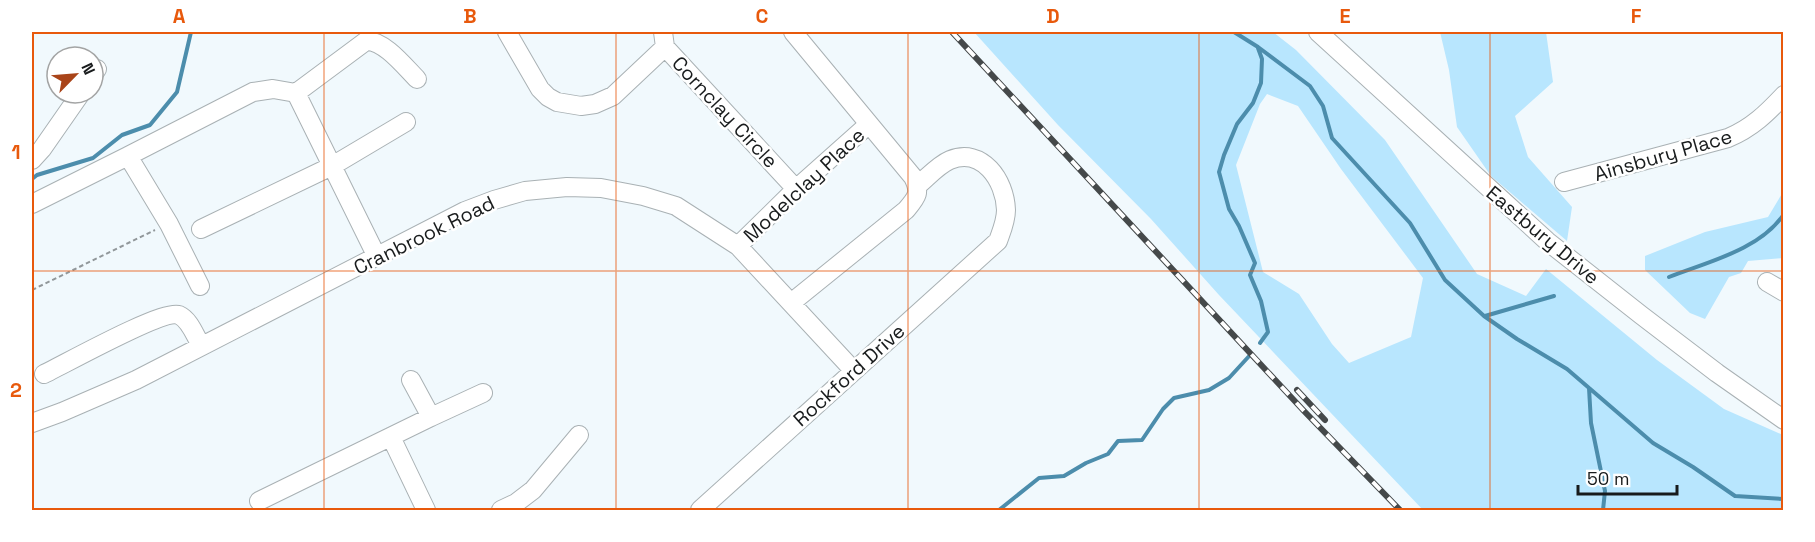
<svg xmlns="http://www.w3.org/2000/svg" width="1815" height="542" font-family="'Space Grotesk',sans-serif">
<rect width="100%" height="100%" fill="#f1f9fd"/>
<!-- green -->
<path fill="#b8e6fe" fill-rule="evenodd" d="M974 32H1273L1296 50 1385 140 1477 274 1526 296 1546 269 1657 360 1724 409 1783 435V510H1423L1219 295 1151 219 1058 125ZM1267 94 1298 106 1341 169 1423 278 1411 337 1349 363 1332 344 1299 294 1263 272 1236 165 1260 104Z
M1440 32H1546L1553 82 1515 116 1528 157 1572 207 1567 241 1491 176 1457 127 1449 70Z
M1783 192V258L1748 261 1741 273 1729 277 1705 319 1690 313 1645 270V256L1705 232 1768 217Z"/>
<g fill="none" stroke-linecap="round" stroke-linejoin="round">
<!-- stream -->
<path stroke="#4c8dac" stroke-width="4" d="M1234 32 1258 47 1310 86 1323 106 1332 138 1410 223 1445 280 1484 316 1517 339 1567 369 1653 443 1693 467 1735 496 1784 499
M1258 48 1262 59 1261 83 1253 103 1237 124 1224 155 1219 172 1229 209 1239 226 1255 263 1250 275 1261 301 1268 332 1260 343
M32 179 37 175 93 158 122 135 150 125 177 92 191 32
M1669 277C1707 262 1760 250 1784 214
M1485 316 1554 296
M1589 388 1591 423 1605 491 1603 510
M999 510 1039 478 1064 476 1086 463 1108 454 1118 441 1142 440 1163 409 1174 398 1209 390 1229 378 1251 354"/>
<defs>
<path id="minor" d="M507 32 540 89 548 97 557 102 581 106 595 104 613 96 665 47
M663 32 665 47 796 189
M1318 32 1547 241 1641 315 1717 373 1784 420
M93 75 97 69
M296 93 366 41C384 40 405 67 417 79
M128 156 253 92 273 89 296 93 377 257
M32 160 42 149 81 93
M1564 182 1728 138C1752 128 1767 113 1784 95
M32 204 128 156 169 224 200 286
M201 229 332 166 406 122
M738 246 796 189 869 124
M1767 282 1784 292
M791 303 906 210C917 197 921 193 913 177L793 32
M44 374C65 364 163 309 179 315 190 320 195 336 201 345
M431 417 483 393
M32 423 62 412 136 380 465 211 494 200 525 191 567 187 601 188 643 196 676 206 738 246 854 371
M391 437 426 510
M259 501 431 417 411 380
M501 510 516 503 533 490 579 435
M700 510 998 241C1002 230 1006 221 1006 210 1005 180 982 147 950 160 938 165 927 178 917 186"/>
</defs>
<!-- minor casing -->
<use href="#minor" stroke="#a9b1b4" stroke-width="20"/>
<!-- path -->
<path stroke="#91979a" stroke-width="2" stroke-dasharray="4.5 3" stroke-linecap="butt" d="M32 290 155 230"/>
<!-- minor -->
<use href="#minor" stroke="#fff" stroke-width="18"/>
<defs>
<path id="rail" d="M952 32 1304 411 1400 510
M1297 390 1325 420"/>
</defs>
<!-- rail casing -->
<use href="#rail" stroke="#45494a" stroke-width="6"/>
<!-- rail -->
<use href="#rail" stroke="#fff" stroke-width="4" stroke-dasharray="11" stroke-linecap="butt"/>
</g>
<!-- grid -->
<path fill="none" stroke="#e8590c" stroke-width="1.5" stroke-opacity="0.55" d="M324 32V510M616 32V510M908 32V510M1199 32V510M1490 32V510M32 271H1784"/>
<g text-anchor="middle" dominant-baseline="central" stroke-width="5" stroke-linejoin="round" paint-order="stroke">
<!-- street labels -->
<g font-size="20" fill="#181b1c" stroke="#fff">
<text transform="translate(725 112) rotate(47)">Cornclay Circle</text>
<text transform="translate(1663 155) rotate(-16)">Ainsbury Place</text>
<text transform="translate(804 185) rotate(-43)">Modelclay Place</text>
<text transform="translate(424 235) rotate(-26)">Cranbrook Road</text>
<text transform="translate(1543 235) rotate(40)">Eastbury Drive</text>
<text transform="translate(849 375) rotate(-42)">Rockford Drive</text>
</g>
</g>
<!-- border -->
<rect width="1815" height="542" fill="none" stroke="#ffffff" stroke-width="66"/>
<!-- north arrow -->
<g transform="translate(75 75) rotate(65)"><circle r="28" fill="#ffffff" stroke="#a3a4a4" stroke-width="1.5"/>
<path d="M0-4.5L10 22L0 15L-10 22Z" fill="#a94419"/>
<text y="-9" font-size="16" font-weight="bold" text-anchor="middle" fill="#181b1c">N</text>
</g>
<!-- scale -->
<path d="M1578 485v9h99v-9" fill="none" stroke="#181b1c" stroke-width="3"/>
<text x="1587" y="485" font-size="18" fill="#181b1c" stroke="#ffffff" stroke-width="4.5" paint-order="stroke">50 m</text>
<rect x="33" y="33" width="1749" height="476" fill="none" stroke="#e8590c" stroke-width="2"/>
<g font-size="20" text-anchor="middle" font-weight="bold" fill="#e8590c">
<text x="179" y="23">A</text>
<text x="470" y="23">B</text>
<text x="762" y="23">C</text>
<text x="1053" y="23">D</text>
<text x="1345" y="23">E</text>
<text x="1636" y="23">F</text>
<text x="16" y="159">1</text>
<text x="16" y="397">2</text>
</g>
</svg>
